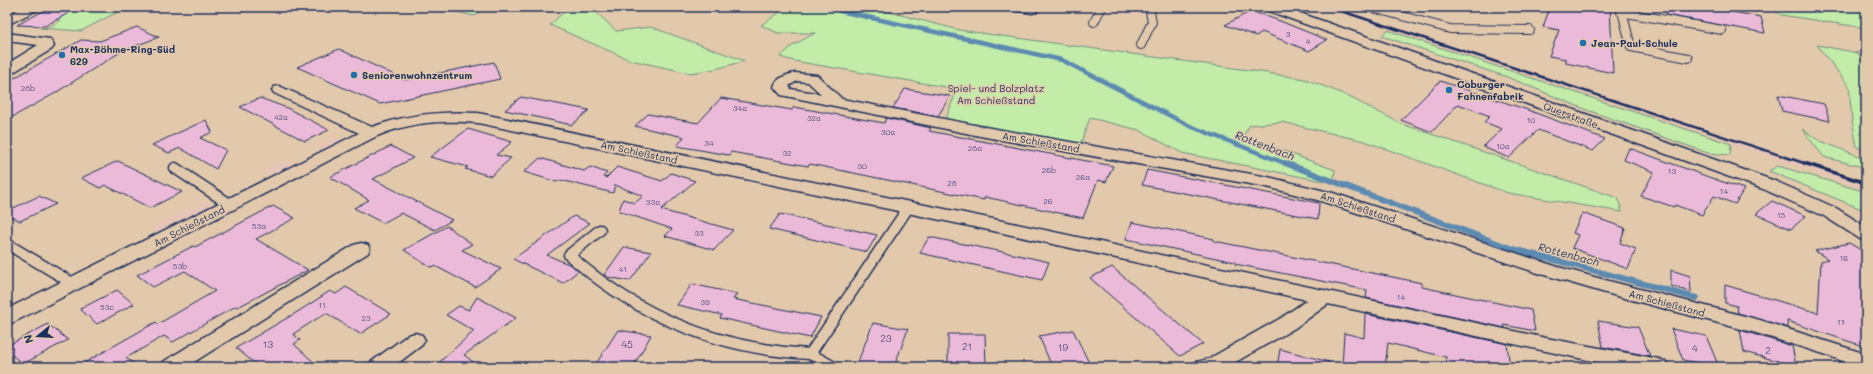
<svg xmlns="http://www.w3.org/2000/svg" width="1873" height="374" font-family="Mali,sans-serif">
<rect width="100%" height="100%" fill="#e3c9ab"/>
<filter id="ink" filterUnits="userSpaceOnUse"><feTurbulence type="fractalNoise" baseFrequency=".025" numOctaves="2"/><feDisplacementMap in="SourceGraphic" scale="8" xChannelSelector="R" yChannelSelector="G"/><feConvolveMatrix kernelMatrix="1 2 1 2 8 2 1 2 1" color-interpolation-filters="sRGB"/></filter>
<g filter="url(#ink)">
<!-- built -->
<path fill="#e6c4b9" d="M1322 7H1336L1866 181V189L1731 144 1730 141Z
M337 137 345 141 327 151 318 146Z
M285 160 293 165 270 176 263 170Z
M205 201 214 206 159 234 150 229Z"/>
<!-- green -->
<path fill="#c2eca8" stroke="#6e8e83" d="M79 7H127L81 31 40 28 50 27 61 20H54L58 10 72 11Z
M424 7H471L482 9 475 16 447 10Z
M788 7H870L959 30 1248 70 1305 79 1341 93 1402 124 1618 198 1622 212 1508 193 1364 141 1282 122 1250 125 1243 136 1335 170 1333 183 1182 153 1139 130 1090 118 1080 145 945 121 957 89 794 61 780 57 792 46 815 33H778L761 25Z
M1770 7H1833L1866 12V28L1781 15Z
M568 8 594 10 616 31 651 27 745 61 715 69 690 73 630 60 550 25Z
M1387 30 1731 144 1730 155 1708 153 1587 110 1507 77 1382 36Z
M1817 45 1858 53 1866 67V151L1857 147 1852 120 1849 86Z
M1802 129 1818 140 1866 159V168L1824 157Z
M1778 166 1866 192V211L1769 171Z"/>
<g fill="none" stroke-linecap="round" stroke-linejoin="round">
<!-- stream-far1 -->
<path stroke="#5c8ab1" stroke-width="4.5" d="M831 7 840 11 1062 60 1190 126 1287 164"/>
<!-- stream -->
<path stroke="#5c8ab1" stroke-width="6" d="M1285 163 1510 248 1696 298
M1862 346 1866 347"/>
</g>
<!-- building -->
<path fill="#ecbad9" stroke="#1b2f5e" d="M1550 7H1610L1613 73 1566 63V59L1549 56 1559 30 1543 27Z
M1667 7H1704L1761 17 1765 33 1666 15Z
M45 10 72 11 45 26 17 25Z
M1251 11 1280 21 1327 40 1309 51 1262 32 1256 36 1225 25Z
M137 27 159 37 122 51 52 95 7 120V82L81 40 100 41Z
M339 49 405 80 494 62 500 79 380 104 297 67Z
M1440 81 1525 109 1605 139 1593 151 1538 130 1509 158 1483 147 1502 129 1484 122 1490 116 1458 104 1432 132 1401 120Z
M905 89 950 96 938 116 893 108Z
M1778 95 1824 104 1830 121 1782 111Z
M521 97 568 106 589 110 572 125 505 110Z
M260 98 287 108 329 130 305 141 240 107Z
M721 98 792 110 794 107 884 123 886 118 931 128 929 131 1113 166 1106 182 1098 180 1083 218 985 197 984 200 810 164 808 166 731 152 729 155 677 146 684 137 635 126 648 114 698 123Z
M206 120 212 132 200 138 226 150 216 169 180 148 169 153 152 145Z
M468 129 512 142 496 155 511 158 491 176 465 169 468 167 430 157Z
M391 146 413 158 373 179 452 220 435 230 401 213 383 223 354 208 369 200 330 177Z
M1629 148 1714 179 1744 189 1735 204 1714 196 1702 215 1675 205 1674 207 1641 196 1654 172 1624 160Z
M540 158 584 171 590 167 607 173 603 177 606 178 617 167 662 181 671 173 695 181 661 210 733 230 714 250 665 236 672 229 619 211 623 199 635 203 643 196 615 185 613 193 560 180 557 182 524 172Z
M118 161 122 163 182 192 150 208 105 185 100 188 81 178Z
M1147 170 1319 203 1318 219 1142 185Z
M39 196 56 204 20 221 7 214V211Z
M1772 201 1806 216 1791 229 1756 214Z
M273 206 295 218 256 239 308 270 238 307 236 306 173 342 164 336 126 358 139 367H77L156 322 158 324 215 291 185 271 153 287 137 275 193 246 195 247Z
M1582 213 1625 228 1620 243 1636 249 1628 269 1572 248 1578 235 1573 233Z
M780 214 808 220 877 235 867 252 769 229Z
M574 216 590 223 547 255 573 266 578 271 563 283 513 259Z
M1132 222 1214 239V241L1422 283V287L1531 310 1535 331 1504 325 1505 328 1366 298 1367 290 1235 264V262L1126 239Z
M447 226 472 244 462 250 501 269 475 287 435 266 430 267 404 250Z
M929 237 1018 255 1049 262 1042 280 920 253Z
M1849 243 1866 253V286L1863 285V346L1787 321 1788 328 1738 313 1737 306 1725 303V285L1818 313 1821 261 1828 259 1815 251Z
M624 247 651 252 630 281 607 277 604 275Z
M1112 267 1203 344 1180 356 1090 278Z
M1671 270 1690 276 1691 292 1671 286Z
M692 284 737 294 733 299 821 317 810 338 720 318 722 315 677 305Z
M346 287 391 314 360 334 326 313 293 334 300 340 294 344 319 367H259L236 348 299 311 330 291 336 294Z
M117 290 134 304 97 324 80 309Z
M477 297 516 318 464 355 480 367H434L474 331 446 315 459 306 469 310Z
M1365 314 1507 344 1510 367 1490 362 1491 367H1447L1446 357 1388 343 1385 367H1342L1344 333 1364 338Z
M1598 321 1638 327 1650 356 1603 347Z
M873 323 908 329 894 367H856Z
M48 324 68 340 23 364 7 351V346Z
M1671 329 1706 336 1719 367 1683 360Z
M618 330 651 335 633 367H594Z
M1073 330 1091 367H1052L1039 336Z
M1740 330 1792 346 1796 366 1744 352Z
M948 334H985L986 367H948Z
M1280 349 1329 362V367H1277Z"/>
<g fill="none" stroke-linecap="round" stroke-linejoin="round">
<defs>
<path id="service-far1" d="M1369 7 1450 29 1530 30
M1621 7 1631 47 1688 58
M1621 12 1722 30
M1094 22 1102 7
M1141 45 1152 22 1149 7"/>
<path id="service" d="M175 168 231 205
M600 230 569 255C638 317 717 349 810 354
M7 244 74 284
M834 367 810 354 908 208
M1196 367 1219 362"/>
<path id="minor" d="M22 7H38L37 10 7 25V16Z
M1011 7H1037L1038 9 1037 12 1032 13 1012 10Z
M1265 7H1283L1775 181 1836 208 1866 227V241L1860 239 1824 216 1763 189 1266 10Z
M7 33 50 39 54 46 52 49 12 73 7 74V64L38 45 7 41Z
M795 73 817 75 842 99 985 127 1268 177 1333 193 1555 266 1605 280 1760 320 1866 354V367H1858L1824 354 1756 333 1602 292 1541 274 1321 201 1267 187 985 137 781 95 774 87C776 78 786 75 795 73ZM797 81 808 82 821 94 791 89 789 86Z
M279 86 372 127C407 114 441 111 478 113L998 220 1546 338 1659 359 1666 362 1670 367H1620L1328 304 1295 328 1227 367H1211L1209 362 1212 357 1281 318 1307 300 998 232 478 123C440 120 412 122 377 136L14 322 7 324V309L359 133 274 93 272 90 274 87Z
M361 243 368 245 370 249 368 253 186 367H159L163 362 354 245Z
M415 333 422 335 425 340 422 345 393 367H367L371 362 408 335Z"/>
</defs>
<!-- service-far1 casing -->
<use href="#service-far1" stroke="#1b2f5e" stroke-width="10"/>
<!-- service casing -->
<use href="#service" stroke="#1b2f5e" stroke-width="13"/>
<!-- minor casing -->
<use href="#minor" stroke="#1b2f5e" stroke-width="3"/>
<!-- service-far1 -->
<use href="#service-far1" stroke="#e3c9ab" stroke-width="8"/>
<!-- service -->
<use href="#service" stroke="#e3c9ab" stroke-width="10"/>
<!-- minor -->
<use href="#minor" fill="#e3c9ab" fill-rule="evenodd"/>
<!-- rail-far1 -->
<path stroke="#1b2f5e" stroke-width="2.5" d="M1329 7 1807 164"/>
<!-- rail -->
<path stroke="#1b2f5e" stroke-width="3.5" d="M1804 163 1866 183"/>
</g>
</g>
<!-- markers -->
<g fill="#1f6fb2" stroke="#e3c9ab" stroke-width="1.5">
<circle cx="1583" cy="43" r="4"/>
<circle cx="62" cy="55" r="4"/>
<circle cx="354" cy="75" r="4"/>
<circle cx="1449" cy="90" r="4"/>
</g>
<g text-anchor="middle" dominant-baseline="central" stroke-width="3" stroke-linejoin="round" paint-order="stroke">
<!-- number labels -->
<g font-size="8" fill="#4f527d">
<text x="1288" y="34">3</text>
<text x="1308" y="41">4</text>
<text x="28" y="88">28b</text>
<text x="740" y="108">34a</text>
<text x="281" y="117">42a</text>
<text x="814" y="118">32a</text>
<text x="1531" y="120">10</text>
<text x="888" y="132">30a</text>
<text x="709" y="143">34</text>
<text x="1503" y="146">10a</text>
<text x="975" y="148">28a</text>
<text x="787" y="153">32</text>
<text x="862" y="166">30</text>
<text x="1049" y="170">26b</text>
<text x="1672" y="171">13</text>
<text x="1083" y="177">26a</text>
<text x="952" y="183">28</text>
<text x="1724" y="191">14</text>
<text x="1048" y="201">26</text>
<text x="653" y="202">33a</text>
<text x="1781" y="215">15</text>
<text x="259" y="226">53a</text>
<text x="699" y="233">33</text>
<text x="1844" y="258">16</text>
<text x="180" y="266">53b</text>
<text x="623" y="269">41</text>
<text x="1401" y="297">14</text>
<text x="705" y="302">39</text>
<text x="322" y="305">11</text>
<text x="107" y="307">53c</text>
<text x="366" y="318">23</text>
<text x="1841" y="322">17</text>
</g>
<!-- poi labels -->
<g font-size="10" font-weight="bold" fill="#1b2f5e" stroke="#e3c9ab" text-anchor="start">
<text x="1591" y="43">Jean-Paul-Schule</text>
<text x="70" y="49">Max-Böhme-Ring-Süd<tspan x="70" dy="12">629</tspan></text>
<text x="362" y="75">Seniorenwohnzentrum</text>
<text x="1457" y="84">Coburger<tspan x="1457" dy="12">Fahnenfabrik</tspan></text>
</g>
<!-- park labels -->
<g font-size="10" fill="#233862" stroke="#e3c9ab">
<text x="996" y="88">Spiel- und Bolzplatz<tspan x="996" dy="12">Am Schießstand</tspan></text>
</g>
<!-- street labels -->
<g font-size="10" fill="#1b2f5e" stroke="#e3c9ab">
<text transform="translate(1571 115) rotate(20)">Querstraße</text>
<text transform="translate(1041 142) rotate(10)">Am Schießstand</text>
<text transform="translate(639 152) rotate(12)">Am Schießstand</text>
<text transform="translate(1358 207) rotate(18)">Am Schießstand</text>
<text transform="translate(189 226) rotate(-27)">Am Schießstand</text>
<text transform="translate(1667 303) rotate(15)">Am Schießstand</text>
</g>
<!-- near-number labels -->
<g font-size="10" fill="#4f527d">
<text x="886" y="338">23</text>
<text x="268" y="344">13</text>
<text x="627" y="344">45</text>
<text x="967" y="346">21</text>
<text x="1063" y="347">19</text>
<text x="1695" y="348">4</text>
<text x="1768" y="350">2</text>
</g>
<!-- water labels -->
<g font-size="11" font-style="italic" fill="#263e6c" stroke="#e3c9ab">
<text transform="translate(1265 145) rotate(21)">Rottenbach</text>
<text transform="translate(1569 254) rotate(15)">Rottenbach</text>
</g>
</g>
<!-- margin -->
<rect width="1873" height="374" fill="none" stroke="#e3c9ab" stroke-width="24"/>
<rect x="12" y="12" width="1849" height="350" fill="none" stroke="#1b2f5e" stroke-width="1.5" filter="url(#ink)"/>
<!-- north arrow -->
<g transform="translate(38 336) rotate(252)" stroke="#e3c9ab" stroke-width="3" paint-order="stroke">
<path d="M0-3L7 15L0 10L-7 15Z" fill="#1b2f5e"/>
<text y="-6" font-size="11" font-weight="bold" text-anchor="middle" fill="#1b2f5e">N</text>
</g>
</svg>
